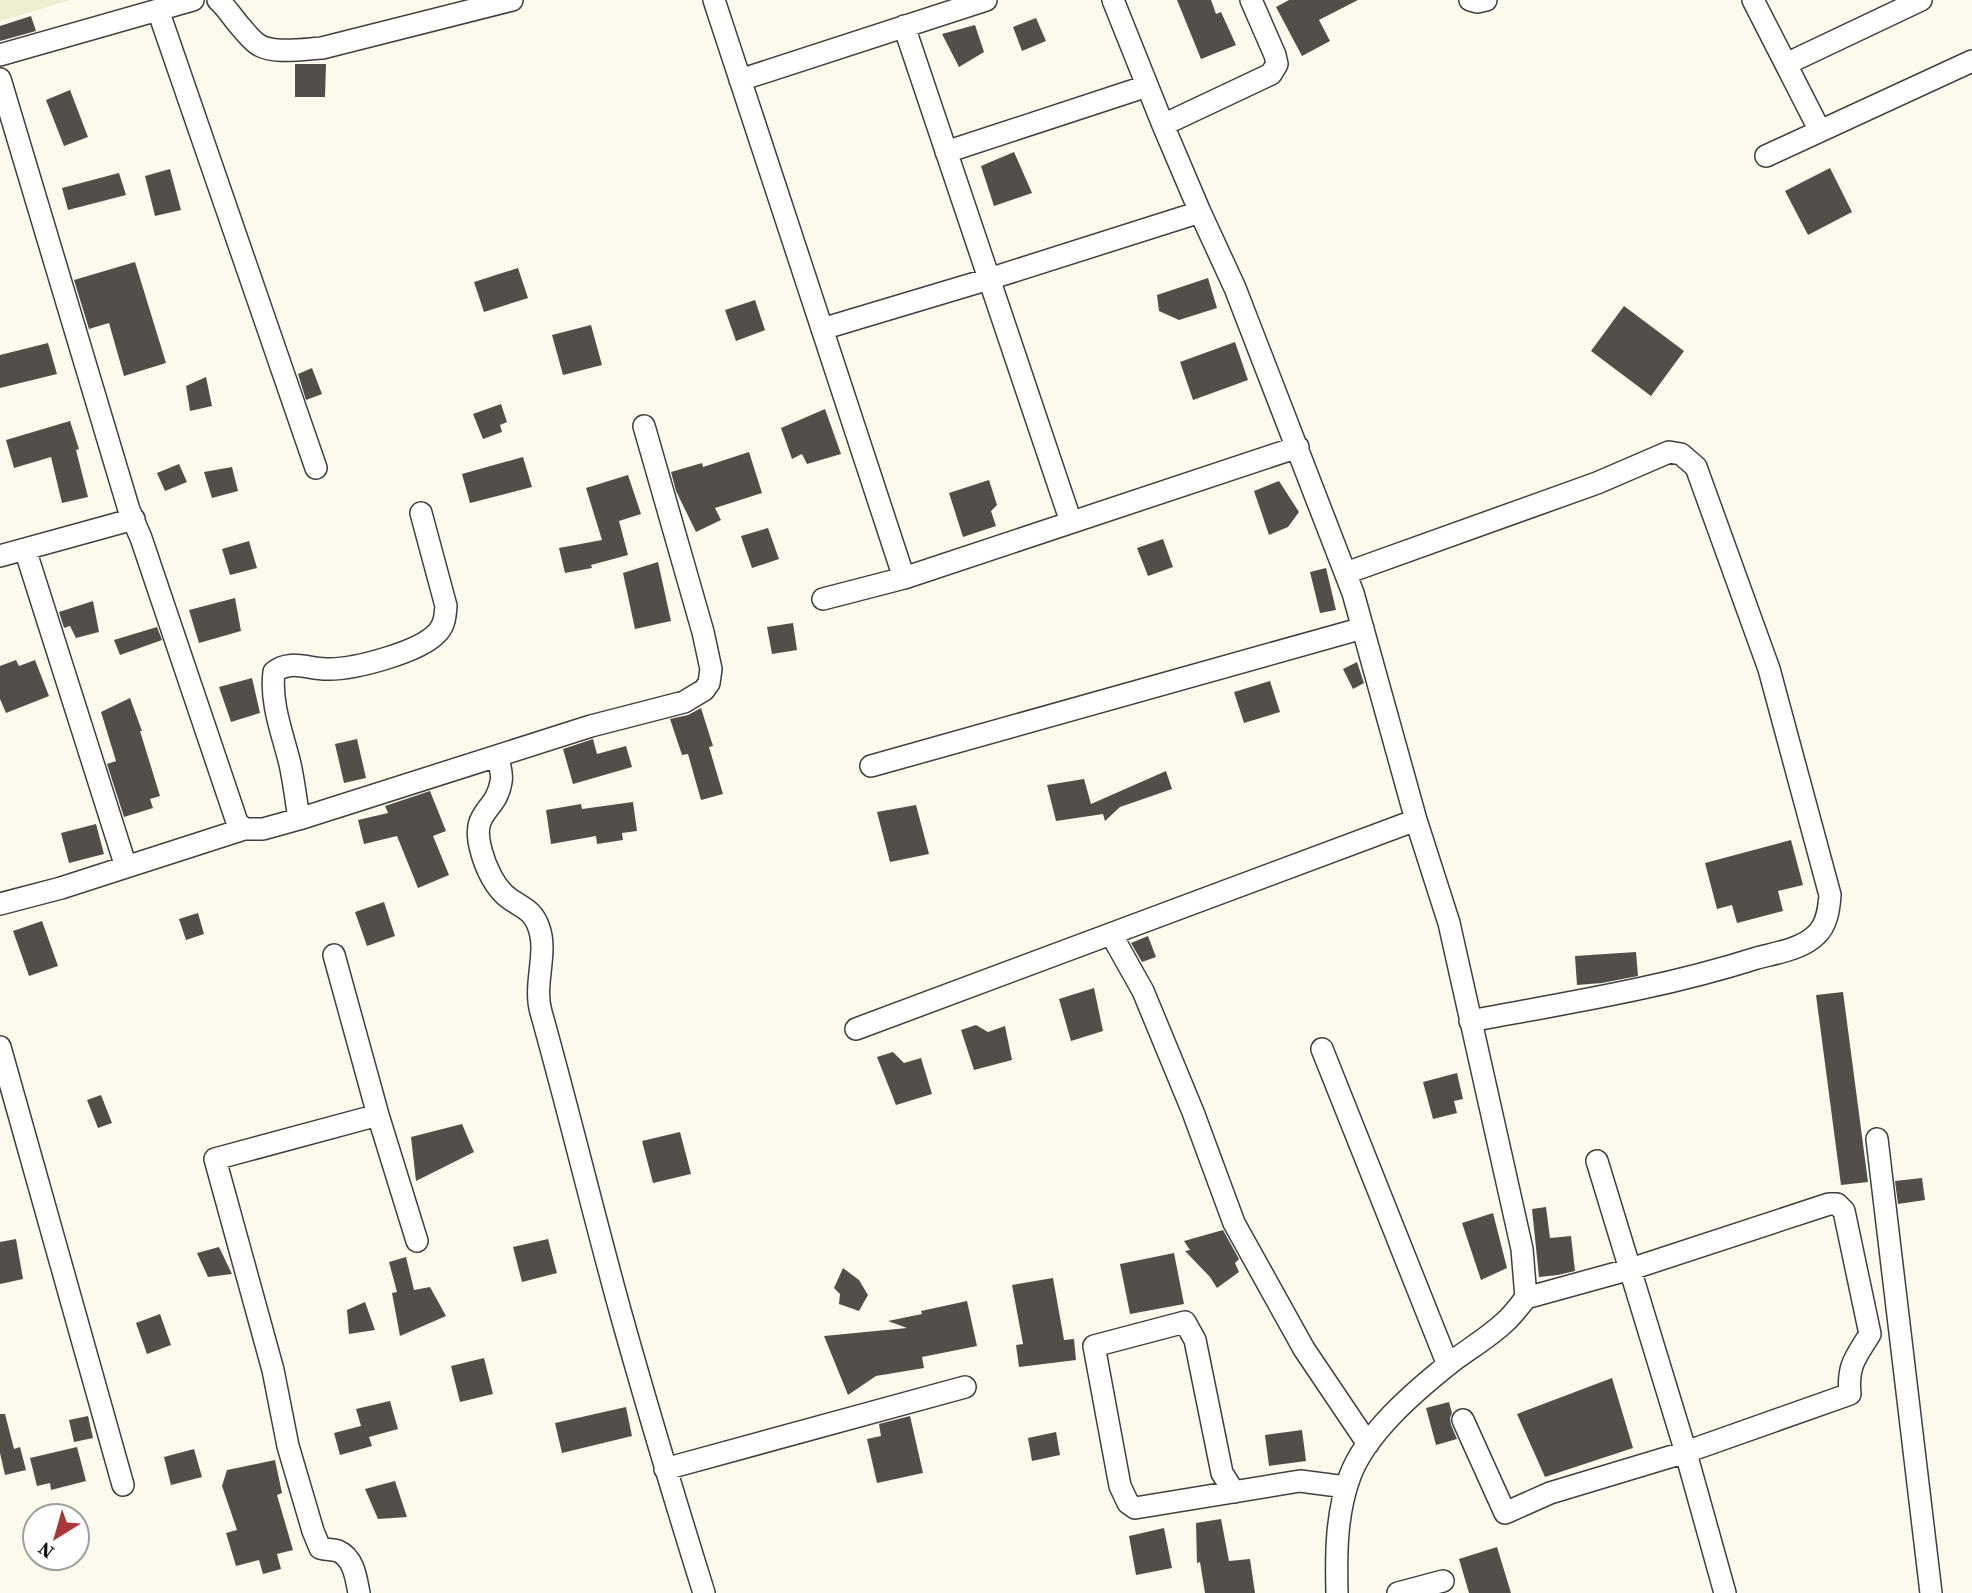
<svg xmlns="http://www.w3.org/2000/svg" width="1972" height="1593" font-family="'Source Serif 4',serif">
<rect width="100%" height="100%" fill="#fdfaed"/>
<!-- farmland -->
<path fill="#efeed0" d="M0 0H71L0 21Z"/>
<!-- building -->
<path fill="#534e4a" d="M1177 0H1211L1216 14 1221 12 1236 45 1201 59Z
M1289 0H1358L1319 20 1330 41 1302 56 1276 7Z
M31 16 36 31 0 41V26Z
M1036 18 1046 41 1022 51 1013 27Z
M975 25 984 52 959 67 942 34Z
M295 64H326L325 97H295Z
M70 90 88 137 64 146 46 100Z
M1014 152 1032 193 994 206 981 166Z
M1830 168 1852 212 1808 235 1785 191Z
M170 169 181 210 155 216 145 176Z
M119 173 126 195 68 210 62 188Z
M135 262 166 363 124 376 109 323 89 329 74 280Z
M518 268 528 298 484 312 474 282Z
M1208 278 1217 308 1179 320 1159 311 1157 295Z
M755 300 765 330 736 341 725 310Z
M1624 306 1684 351 1651 396 1591 351Z
M591 325 602 365 563 375 552 335Z
M1235 342 1248 380 1193 400 1180 362Z
M48 343 57 374 0 388V355Z
M312 368 322 394 306 400 298 374Z
M206 377 212 406 190 411 186 386Z
M501 404 507 422 500 425 502 432 483 439 473 414Z
M825 409 841 454 807 464 802 454 792 459 781 428Z
M70 421 79 449 76 450 88 497 62 503 51 457 14 468 6 440Z
M749 452 762 493 715 508 721 520 696 532 676 491 671 472 702 463 703 467Z
M523 457 532 487 470 503 462 474Z
M179 464 187 482 165 491 157 473Z
M232 467 238 491 212 498 204 472Z
M628 475 641 514 619 521 628 555 591 565 592 568 565 573 559 548 602 540 586 488Z
M989 480 997 505 991 511 996 526 963 537 949 493Z
M1279 481 1299 512 1288 527 1269 535 1254 491Z
M768 528 779 559 752 568 741 536Z
M1163 539 1173 567 1148 576 1137 548Z
M249 541 257 568 230 575 222 549Z
M658 562 671 621 635 629 623 573Z
M1326 568 1336 610 1320 613 1310 572Z
M235 598 241 631 199 643 189 610Z
M93 601 99 632 76 638 70 626 64 628 59 612Z
M793 623 797 650 772 654 767 627Z
M157 627 162 640 120 655 114 640Z
M16 660 19 666 35 660 49 696 6 713 0 699V666Z
M1357 662 1364 683 1353 689 1343 669Z
M252 678 260 713 231 722 219 687Z
M1270 681 1280 712 1244 723 1234 692Z
M130 698 142 731H140L160 796 150 799 153 808 124 817 107 764 116 761 101 712Z
M701 708 713 746 709 747 723 794 701 800 688 754 682 755 670 719 688 715Z
M357 739 366 778 344 783 335 744Z
M593 739 597 754 626 746 632 767 573 784 563 749Z
M1166 771 1172 789 1120 807 1105 821 1103 814 1056 821 1047 785 1084 779 1091 804Z
M430 791 446 831 433 836 449 875 418 888 397 836 364 844 358 820 388 813 385 806Z
M633 802 637 831 622 833 623 840 597 844 596 836 551 844 546 810 581 804 582 809Z
M916 805 929 854 890 862 877 812Z
M96 824 104 854 69 863 61 833Z
M1791 840 1803 885 1778 891 1783 911 1737 923 1732 905 1717 909 1705 863Z
M384 902 395 936 367 946 355 912Z
M198 913 204 934 186 940 179 919Z
M42 921 58 966 29 976 13 931Z
M1148 936 1156 957 1142 962 1131 943Z
M1636 952 1638 976 1602 983 1577 985 1575 956Z
M1094 988 1103 1031 1071 1041 1059 999Z
M1843 992 1868 1182 1841 1185 1816 995Z
M976 1025 988 1032 1005 1026 1012 1060 974 1070 961 1030Z
M893 1052 904 1063 921 1058 932 1094 896 1105 877 1057Z
M1457 1073 1463 1099 1454 1101 1457 1113 1433 1119 1423 1082Z
M101 1095 112 1123 98 1128 87 1100Z
M462 1124 474 1152 416 1181 411 1137Z
M680 1132 691 1174 653 1183 642 1141Z
M1922 1178 1925 1200 1898 1204 1895 1181Z
M1546 1207 1550 1238 1571 1236 1575 1271 1558 1275 1539 1277 1532 1209Z
M1493 1213 1507 1268 1481 1280 1462 1223Z
M1223 1230 1239 1259 1235 1263 1239 1272 1217 1288 1210 1277 1185 1251 1190 1250 1184 1241Z
M16 1239 23 1279 0 1284V1242Z
M548 1239 557 1273 522 1282 513 1247Z
M219 1247 232 1274 208 1277 197 1253Z
M1174 1253 1184 1304 1130 1314 1120 1264Z
M406 1257 414 1290 430 1287 446 1316 400 1336 392 1293 397 1292 389 1262Z
M843 1268 859 1280 868 1295 859 1311 839 1304 840 1294 834 1288Z
M1053 1278 1064 1340 1074 1339 1076 1360 1019 1367 1016 1345 1023 1344 1012 1285Z
M967 1301 977 1346 922 1357 924 1368 876 1376 848 1395 824 1336 907 1328 888 1321 922 1314 921 1311Z
M365 1302 375 1330 349 1334 347 1310Z
M160 1314 171 1345 147 1354 136 1323Z
M484 1358 493 1394 460 1402 451 1366Z
M1612 1378 1633 1448 1545 1477 1517 1414Z
M390 1401 398 1429 369 1437 372 1446 340 1455 334 1433 361 1426 356 1409Z
M1449 1402 1452 1413 1450 1418 1451 1425 1457 1439 1436 1445 1426 1408Z
M626 1407 632 1436 562 1453 555 1423Z
M0 1414H5L14 1449 20 1447 26 1470 5 1475 0 1453Z
M88 1416 93 1438 74 1442 69 1420Z
M910 1416 923 1473 877 1483 867 1439 881 1436 879 1424Z
M1302 1430 1306 1461 1269 1466 1265 1435Z
M1056 1432 1060 1455 1032 1461 1028 1438Z
M77 1447 86 1481 51 1490 50 1483 37 1486 30 1458Z
M194 1449 202 1477 171 1485 164 1457Z
M275 1460 282 1493 277 1495 293 1550 277 1554 281 1569 263 1574 259 1560 236 1566 226 1533 237 1530 222 1486 227 1470Z
M395 1481 407 1517 378 1519 365 1489Z
M1221 1519 1229 1561 1250 1559 1255 1593H1205L1200 1562 1197 1563 1196 1523Z
M1164 1528 1172 1568 1136 1575 1129 1536Z
M1497 1547 1511 1593H1469L1459 1559Z"/>
<g fill="none" stroke-linecap="round" stroke-linejoin="round">
<defs>
<path id="street" d="M218 0C227 8 232 17 240 26 245 32 250 38 256 43 270 55 304 49 322 48L512 0
M714 0 904 578
M1113 0 1163 125 1200 212 1235 288 1353 593 1416 820 1449 923 1522 1249 1526 1298C1519 1306 1513 1315 1505 1322 1488 1338 1467 1350 1449 1364 1414 1392 1366 1433 1350 1476 1336 1514 1336 1554 1337 1593
M1470 0 1477 2 1486 0
M1753 0 1820 131
M158 10 316 468
M904 26 1071 522
M0 55 193 0
M1786 64 1921 0
M0 79 129 510 141 538 237 822 244 829
M740 80 986 0
M1163 125 1271 74 1277 64 1275 55 1251 0
M946 152 1147 86
M1766 156 1972 61
M822 329 989 279 1200 212
M25 549 126 867
M0 556 134 519
M1346 573 1597 483 1669 452 1681 454 1696 467 1769 669 1830 895C1829 909 1827 925 1816 935 1802 949 1776 953 1757 958 1663 988 1567 1003 1470 1021
M823 599 904 578 1298 447
M498 756C499 765 503 774 501 782 496 813 470 810 481 850 485 866 495 889 510 899 523 908 533 910 539 928 548 953 533 985 541 1012 569 1112 593 1213 621 1314 647 1407 675 1500 704 1593
M871 766 1363 628
M299 819C296 800 294 782 290 764 283 735 270 703 274 672 290 659 308 669 326 669 353 670 421 652 438 632 445 624 445 616 446 606L421 513
M0 904 61 888 244 829H263L299 819 591 726 684 702 704 690 709 683 711 669 703 632 644 426
M1111 934 1143 991 1193 1112 1234 1223 1304 1349 1368 1444
M334 955 378 1115 215 1159 273 1370 288 1446 313 1531 320 1548C326 1550 332 1549 338 1551 354 1558 356 1578 359 1593
M856 1029 1416 820
M0 1047 123 1485
M1322 1049 1448 1365
M378 1115 417 1241
M1877 1139 1931 1593
M1597 1161 1684 1446 1725 1593
M1463 1420 1505 1513 1550 1493 1686 1452 1850 1394C1847 1365 1856 1357 1870 1334L1844 1211 1837 1204H1829L1631 1269 1526 1298
M665 1469 965 1387
M1234 1492 1222 1473 1195 1340 1185 1322 1094 1346 1120 1486 1128 1503 1135 1508 1300 1481 1346 1487
M1398 1593 1443 1581"/>
</defs>
<!-- street casing -->
<use href="#street" stroke="#3f3f3f" stroke-width="24"/>
<!-- street -->
<use href="#street" stroke="#fff" stroke-width="21"/>
</g>
<!-- north arrow -->
<g transform="translate(56 1537) rotate(217)"><circle r="33" fill="#ffffff" stroke="#9e9e9e" stroke-width="2"/>
<path d="M0-5L12 26L0 18L-12 26Z" fill="#aa3637"/>
<text y="-10" font-size="19" font-weight="bold" text-anchor="middle" fill="#0c0c0c">N</text>
</g>
</svg>
